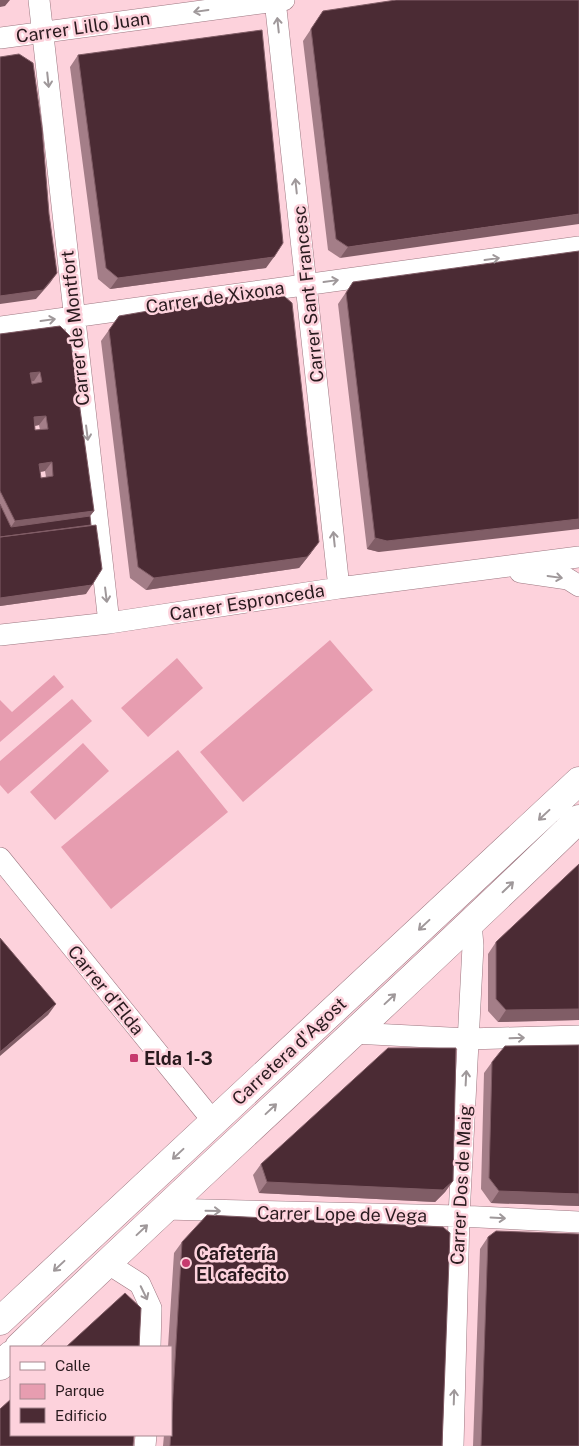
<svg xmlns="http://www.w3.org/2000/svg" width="579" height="1446" font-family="'Public Sans',sans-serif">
<rect width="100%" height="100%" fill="#fdd2dc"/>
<!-- green -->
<path fill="#e79db0" d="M330 640 373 690 243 802 200 752Z
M177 658 203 688 148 737 121 708Z
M54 675 64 687 0 742V700L12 712Z
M72 699 92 721 8 794 0 785V761Z
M83 743 109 771 55 820 30 792Z
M178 750 228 812 111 909 61 847Z"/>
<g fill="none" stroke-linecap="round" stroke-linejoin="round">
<defs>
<path id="minor" d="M39 0 109 623
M275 0 339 588
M0 38 284 0
M0 327 579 247
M520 572 568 579 579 586
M0 635 109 623 339 588 579 557
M0 858 213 1121
M353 1033 468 1039 579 1036
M164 1209 459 1216 579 1222
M107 1263 140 1284 151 1308 150 1347
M145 1446 146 1435
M453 1446 459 1216 473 946 471 923"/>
<path id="secondary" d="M0 1321 579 781
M19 1347C204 1169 395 998 579 819
M0 1366 11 1355"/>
</defs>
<!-- minor casing -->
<use href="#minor" stroke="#9d7781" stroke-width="22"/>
<!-- secondary casing -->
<use href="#secondary" stroke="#9d7781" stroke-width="29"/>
<!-- minor -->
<use href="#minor" stroke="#fff" stroke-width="21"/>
<!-- secondary -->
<use href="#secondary" stroke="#fff" stroke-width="28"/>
</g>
<!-- wall -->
<path fill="#a47e88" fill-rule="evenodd" d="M579 0 340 258 328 250 303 41 323 11Z
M78 55 266 268 110 289 98 279 70 67Z
M353 282 379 552 367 549 338 304Z
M119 316 311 553 299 568 146 590 130 578 101 341Z
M60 326 94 511 90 516 86 594 0 606V334ZM39 425 40 430H35V426ZM45 471 46 477 41 478 40 472Z
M579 864V1020L498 1022 488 1011V954L496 942Z
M492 1062 579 1206 491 1203 481 1189 484 1073Z
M261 1164 453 1181 445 1192 435 1202 259 1193 253 1175Z
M488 1237 579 1446H473L480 1249Z
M182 1242 442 1446H163L164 1435H171V1347H168L174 1253Z"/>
<!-- shaded-wall -->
<path fill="#805d66" d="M0 0H10L5 6 0 7Z
M579 214V224L340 258 348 247Z
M274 257 266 268 110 289 118 278Z
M57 273 50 283 36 299 0 304V296Z
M40 372 34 381 24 382 30 373Z
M46 416 39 425 27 427 34 417Z
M52 462 45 471 33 473 39 464Z
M94 511 87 520 9 530 15 521Z
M579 519V529L379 552 367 549 375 538Z
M319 542 311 553 299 568 146 590 154 578Z
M92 585 86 594 0 606V598Z
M56 1004 48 1015 0 1056V1052Z
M579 1009V1020L498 1022 506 1010Z
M453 1181 445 1192 435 1202 259 1193 267 1182Z
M499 1191 579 1194V1206L491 1203Z"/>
<!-- building -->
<path fill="#4b2b34" stroke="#805d66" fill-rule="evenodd" d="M396 0H579V214L348 247 336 239 311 29 323 11Z
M262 30 283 243 274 257 118 278 106 268 78 55Z
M19 54 33 63 42 128 49 214 57 273 43 290 0 296V57Z
M579 251V519L387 541 375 538 346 293 353 282Z
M276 289 292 303 319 542 307 557 154 578 138 567 109 330 119 316Z
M60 326 70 336 94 511 15 521 0 491V334ZM40 372 42 382 32 384 30 373ZM46 416 48 429 35 430 34 417ZM52 462 53 476 41 478 39 464Z
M0 504 11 527 90 516 91 525 0 537Z
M96 525 102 569 92 585 0 598V537Z
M579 864V1009L506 1010 496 999V942Z
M0 938 56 1004 0 1052Z
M579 1045V1194L499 1191 489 1178 492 1062 505 1046Z
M388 1048H456L453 1181 443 1190 267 1182 261 1164Z
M207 1215 443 1227 450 1233 442 1446H170L182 1242Z
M496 1231 579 1234V1446H481L488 1237Z
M125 1293 141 1308 139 1347H66Z
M11 1399V1435H134L133 1446H0V1409Z"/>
<!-- one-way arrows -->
<defs><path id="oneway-shaft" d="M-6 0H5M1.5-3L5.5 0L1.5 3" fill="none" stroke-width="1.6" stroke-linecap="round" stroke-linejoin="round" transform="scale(1.25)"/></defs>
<g stroke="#9f989a">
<use href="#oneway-shaft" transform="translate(201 11) rotate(172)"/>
<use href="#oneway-shaft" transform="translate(278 25) rotate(-96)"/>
<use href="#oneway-shaft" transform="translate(48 80) rotate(84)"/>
<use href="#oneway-shaft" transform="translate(296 186) rotate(-96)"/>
<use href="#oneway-shaft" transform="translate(492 259) rotate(-8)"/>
<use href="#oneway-shaft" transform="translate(331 281) rotate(-8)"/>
<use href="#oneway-shaft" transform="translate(48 320) rotate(-8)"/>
<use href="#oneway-shaft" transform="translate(87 433) rotate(83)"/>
<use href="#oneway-shaft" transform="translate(334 539) rotate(-96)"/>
<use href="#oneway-shaft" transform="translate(555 577) rotate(8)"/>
<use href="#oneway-shaft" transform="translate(106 595) rotate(83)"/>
<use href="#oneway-shaft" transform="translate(544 815) rotate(137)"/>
<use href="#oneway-shaft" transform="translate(508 887) rotate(-44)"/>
<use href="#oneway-shaft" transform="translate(424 925) rotate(137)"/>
<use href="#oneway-shaft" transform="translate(390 999) rotate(-43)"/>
<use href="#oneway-shaft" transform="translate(517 1038) rotate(-2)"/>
<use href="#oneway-shaft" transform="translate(466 1078) rotate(-87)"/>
<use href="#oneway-shaft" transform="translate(271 1109) rotate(-43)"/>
<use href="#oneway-shaft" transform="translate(178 1154) rotate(137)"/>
<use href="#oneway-shaft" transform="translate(213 1211) rotate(1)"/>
<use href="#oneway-shaft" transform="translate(498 1218) rotate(3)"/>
<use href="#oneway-shaft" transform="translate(142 1230) rotate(-43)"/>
<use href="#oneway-shaft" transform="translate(59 1266) rotate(137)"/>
<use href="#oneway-shaft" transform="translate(144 1293) rotate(64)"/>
<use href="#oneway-shaft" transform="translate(454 1397) rotate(-88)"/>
</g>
<!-- markers -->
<g fill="#c63a6e" stroke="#fdd2dc" stroke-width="2">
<rect x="129" y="1053" width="10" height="10" rx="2.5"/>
<circle cx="186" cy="1263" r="5"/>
</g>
<g text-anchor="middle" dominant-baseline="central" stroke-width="5" stroke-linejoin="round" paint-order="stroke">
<!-- street labels -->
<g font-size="18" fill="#291a1e" stroke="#fdd2dc">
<text transform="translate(83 27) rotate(-8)">Carrer Lillo Juan</text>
<text transform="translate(308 294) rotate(-96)">Carrer Sant Francesc</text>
<text transform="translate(215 297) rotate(-8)">Carrer de Xixona</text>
<text transform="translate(75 328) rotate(-96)">Carrer de Montfort</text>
<text transform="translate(247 602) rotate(-9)">Carrer Espronceda</text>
<text transform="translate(106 990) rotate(51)">Carrer d’Elda</text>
<text transform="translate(289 1051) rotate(-43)">Carretera d'Agost</text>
<text transform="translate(461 1185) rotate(-87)">Carrer Dos de Maig</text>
<text transform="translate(342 1214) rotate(1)">Carrer Lope de Vega</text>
</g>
<!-- poi labels -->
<g font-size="18" font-weight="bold" fill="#291a1e" stroke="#fdd2dc" text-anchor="start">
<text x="144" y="1058">Elda 1-3</text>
<text x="196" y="1253">Cafetería<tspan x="196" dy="21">El cafecito</tspan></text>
</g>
</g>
<!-- legend -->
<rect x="10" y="1346" width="162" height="90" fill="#fdd2dc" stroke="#a88890"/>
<rect x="20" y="1362" width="25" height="8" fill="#ffffff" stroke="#a88890"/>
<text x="55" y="1371" font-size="15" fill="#291a1e">Calle</text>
<rect x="20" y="1384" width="25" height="15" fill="#e79db0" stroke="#a88890"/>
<text x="55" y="1396" font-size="15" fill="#291a1e">Parque</text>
<rect x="20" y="1408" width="25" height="15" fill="#4b2b34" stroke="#a88890"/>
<text x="55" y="1421" font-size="15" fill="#291a1e">Edificio</text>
</svg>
